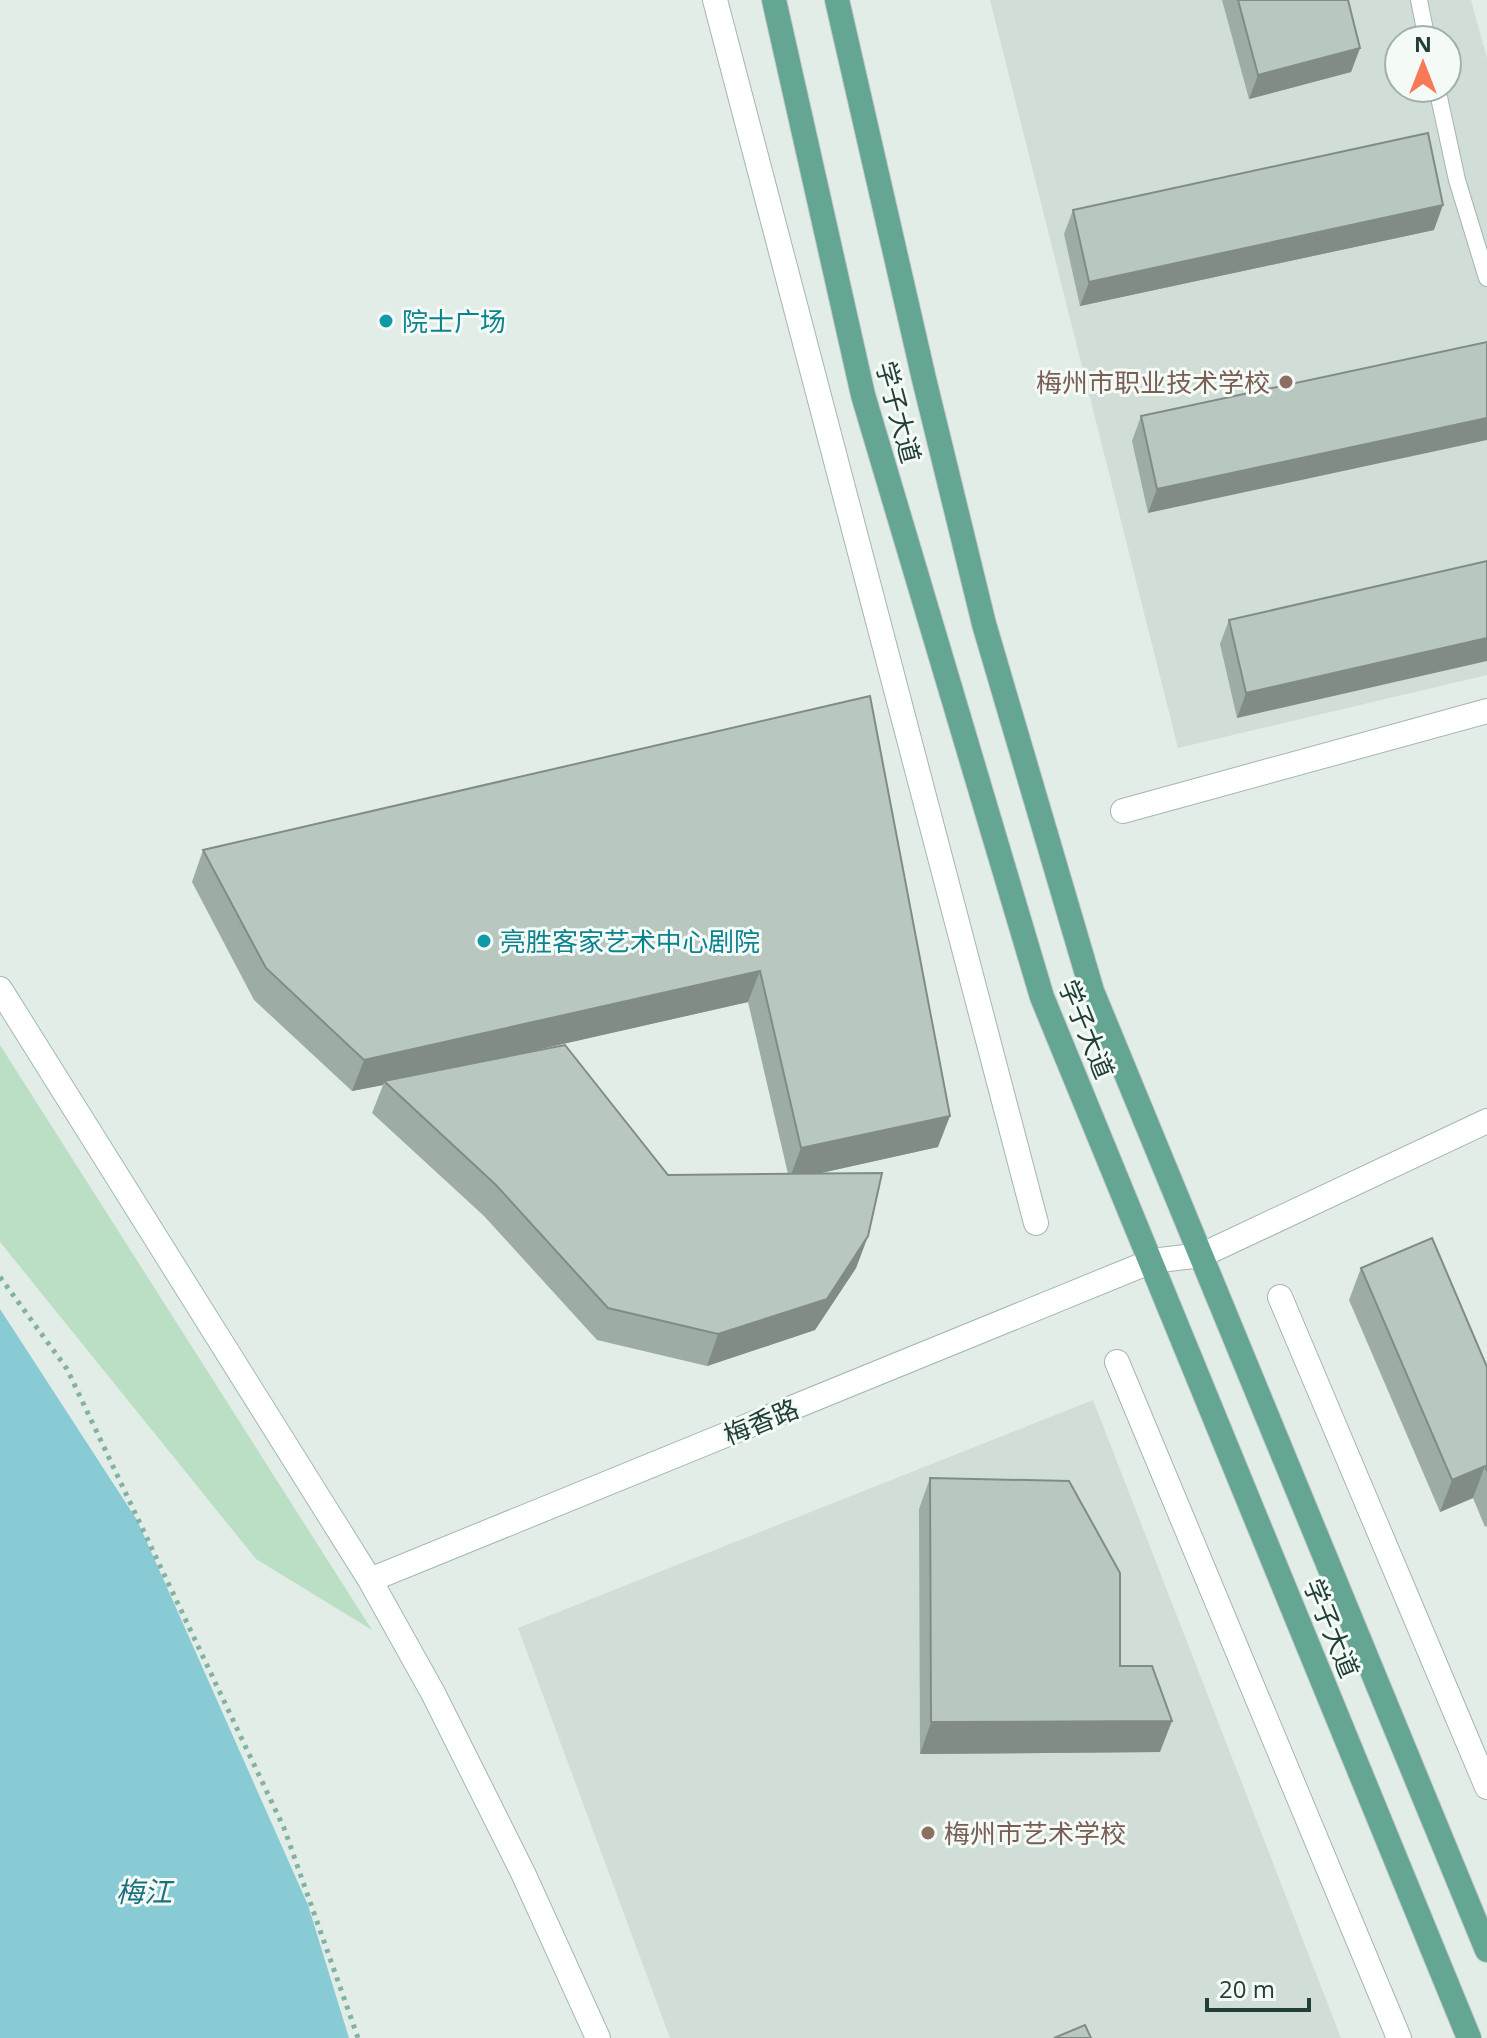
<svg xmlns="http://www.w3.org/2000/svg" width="1487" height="2038" font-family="'Open Sans','Noto Sans SC',sans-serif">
<rect width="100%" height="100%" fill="#e3ede8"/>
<!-- built -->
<path fill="#d1ddd7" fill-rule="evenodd" d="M990 0H1471L1487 58V675L1178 748ZM1399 40H1447V88H1399Z
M1093 1400 1341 2038H670L518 1628Z"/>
<!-- green -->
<path fill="#bbdfc4" d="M0 1045 372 1630 256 1559 0 1242Z"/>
<!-- water -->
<path fill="#89cbd5" d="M0 1309 137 1520 308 1905 349 2038H0Z"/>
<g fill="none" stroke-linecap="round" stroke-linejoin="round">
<defs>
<path id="lane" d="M1419 0 1427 40
M1437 88 1457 180 1487 278"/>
<path id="street" d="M715 0 1036 1223
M1123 811 1487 711
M1152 1261 1202 1255 1487 1121
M1280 1297 1487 1787
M1117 1362 1399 2038"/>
<path id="secondary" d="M0 989 370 1580 433 1693 523 1873 598 2038
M370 1580 1152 1261"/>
<path id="primary" d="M774 0 863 395 1042 997 1469 2038
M837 0 924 379 984 624 1092 991 1487 1950"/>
</defs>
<!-- lane casing -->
<use href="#lane" stroke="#a5b6af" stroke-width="18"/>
<!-- street casing -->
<use href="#street" stroke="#a5b6af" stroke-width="26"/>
<!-- secondary casing -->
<use href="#secondary" stroke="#a1bab0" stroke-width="26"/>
<!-- primary casing -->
<use href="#primary" stroke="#c1cac7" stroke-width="26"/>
<!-- path -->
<path stroke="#82b2a2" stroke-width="5" stroke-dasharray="4 6" stroke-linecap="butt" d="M0 1277 67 1369 284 1828 358 2038"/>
<!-- lane -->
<use href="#lane" stroke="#fff" stroke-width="16"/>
<!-- street -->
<use href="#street" stroke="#fff" stroke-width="24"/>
<!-- secondary -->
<use href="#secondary" stroke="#fff" stroke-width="24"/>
<!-- primary -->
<use href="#primary" stroke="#65a593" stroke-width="24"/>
</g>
<!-- wall -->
<path fill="#9eaca6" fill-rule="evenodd" d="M1222 0H1348L1360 48 1351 72 1249 99Z
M1073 210 1434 230 1080 306 1064 234Z
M1487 342 1148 513 1132 441 1141 416Z
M1487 561 1237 718 1220 644 1229 620Z
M870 696 938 1147 817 1174 868 1236 856 1268 815 1330 707 1366 597 1340 484 1216 372 1113 383 1085 352 1091 254 1000 192 882 203 850ZM748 1002 788 1174 668 1175 504 1057Z
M1361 1268 1487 1367V1526L1485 1527 1473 1498 1440 1512 1349 1300Z
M930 1478 1120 1666 1160 1752 920 1754 919 1509Z"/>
<!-- shaded-wall -->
<path fill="#818c87" d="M1360 48 1351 72 1249 99 1258 75Z
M1443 205 1434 230 1080 306 1089 282Z
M1487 418V440L1148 513 1157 489Z
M1487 638V661L1237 718 1246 693Z
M760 971 748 1002 387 1084 384 1081 383 1085 352 1091 364 1060Z
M950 1116 938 1147 789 1180 801 1148Z
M868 1236 856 1268 815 1330 707 1366 718 1334Z
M1485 1466 1473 1498 1440 1512 1452 1480Z
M1172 1721 1160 1752 920 1754 931 1722Z"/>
<!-- building -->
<path fill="#b8c8c1" stroke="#818c87" stroke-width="2" d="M1238 0H1348L1360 48 1258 75Z
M1428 133 1443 205 1089 282 1073 210Z
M1487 342V418L1157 489 1141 416Z
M1487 561V638L1246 693 1229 620Z
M870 696 950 1116 801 1148 760 971 364 1060 266 968 203 850Z
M565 1045 668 1175 882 1173 868 1236 827 1299 718 1334 608 1308 496 1185 384 1081Z
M1432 1238 1487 1367V1471L1485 1466 1452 1480 1361 1268Z
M930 1478 1069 1481 1120 1573V1666H1152L1172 1721 931 1722Z
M1085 2025 1091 2038H1054Z"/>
<!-- markers -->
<g fill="#0f9aa8" stroke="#f4faf6" stroke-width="3">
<circle cx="386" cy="321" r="8"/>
<circle cx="484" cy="941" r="8"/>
</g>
<g fill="#8d6e63" stroke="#f4faf6" stroke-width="3">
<circle cx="1286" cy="382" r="8"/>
<circle cx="928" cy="1833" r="8"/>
</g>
<g text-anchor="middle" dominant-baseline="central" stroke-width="6" stroke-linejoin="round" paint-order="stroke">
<!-- culture labels -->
<g font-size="26" fill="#0d838f" stroke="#f4faf6" text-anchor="start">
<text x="402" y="321">院士广场</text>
<text x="500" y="941">亮胜客家艺术中心剧院</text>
</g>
<!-- education labels -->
<g font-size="26" fill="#785e54" stroke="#f4faf6" text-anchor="end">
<text x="1270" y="382">梅州市职业技术学校</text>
<text x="944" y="1833" text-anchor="start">梅州市艺术学校</text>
</g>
<!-- street labels -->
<g font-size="26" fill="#224037" stroke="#f4faf6">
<text transform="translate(899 412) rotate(75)">学子大道</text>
<text transform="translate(1087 1029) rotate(68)">学子大道</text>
<text transform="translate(761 1421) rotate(-22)">梅香路</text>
<text transform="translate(1332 1628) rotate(68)">学子大道</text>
</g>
<!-- water labels -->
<g font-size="28" font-style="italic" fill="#19717f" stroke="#f4faf6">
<text x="144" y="1891">梅江</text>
</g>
</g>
<!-- north arrow -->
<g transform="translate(1423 64)"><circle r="38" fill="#f4faf6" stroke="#a0b0aa" stroke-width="2"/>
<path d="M0-6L14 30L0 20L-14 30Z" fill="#f87957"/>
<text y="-12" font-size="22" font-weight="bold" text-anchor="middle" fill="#224037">N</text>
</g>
<!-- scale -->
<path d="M1207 1998v12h102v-12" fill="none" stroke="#224037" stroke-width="4"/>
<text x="1219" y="1998" font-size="24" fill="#224037" stroke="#f4faf6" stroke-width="6" paint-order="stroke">20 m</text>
</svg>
